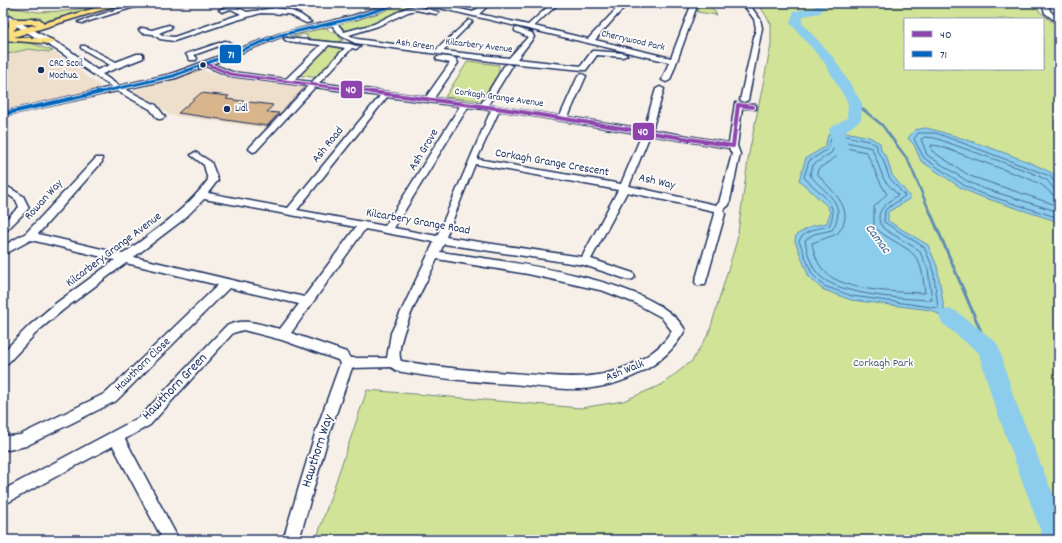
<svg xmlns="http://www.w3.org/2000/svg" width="1062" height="543" font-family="Dekko,sans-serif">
<rect width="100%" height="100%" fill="#f7f0e8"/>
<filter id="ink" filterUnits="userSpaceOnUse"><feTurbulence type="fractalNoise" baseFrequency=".025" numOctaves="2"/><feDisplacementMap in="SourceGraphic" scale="8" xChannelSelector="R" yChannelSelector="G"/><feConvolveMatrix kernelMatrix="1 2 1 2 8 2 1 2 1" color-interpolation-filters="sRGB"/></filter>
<g filter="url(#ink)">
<!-- built -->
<path fill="#eedecc" d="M29 49 49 52 53 51 100 86 97 90 3 111V55Z
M202 70 228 78 308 88 267 128 169 115 158 105 132 91Z"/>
<!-- green -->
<path fill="#d1e397" stroke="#76897a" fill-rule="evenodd" d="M401 3H430L423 8C402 5 383 21 364 27 358 29 352 30 346 32L339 24 379 13Z
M700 3H709L717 15 697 12Z
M758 3H1038L1039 11 1059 28V540H316L367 390 581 408 623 401 661 385 692 361 709 333 737 240 749 153 771 45V24ZM905 19H1043V69H905Z
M3 6 38 12 65 11 91 7 93 8C71 15 43 26 20 19 14 17 8 13 3 11Z
M326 27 330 32H334L343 40 338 42 308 39 306 37 308 35 302 34 299 37H290L305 32Z
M12 42H28L53 51 49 52 29 49 3 55V43Z
M327 46 344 49 317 78 298 75Z
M468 61 499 65V73L486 93H489L484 101 445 97Z"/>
<!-- water -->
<path fill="#8ccced" stroke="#5f8db4" d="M925 128C941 130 1045 165 1054 175 1062 186 1059 208 1059 222L979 196 963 189 921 161 914 145 908 138 915 130Z
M836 130 869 137 880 143 881 150 887 158 892 175 911 198 888 212V221L928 245 937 266 944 309 968 331 965 333 953 322 931 310 851 300 822 289 809 277 795 241 796 235 812 226 827 223 830 213 828 207 799 180 806 158 825 147 828 135Z"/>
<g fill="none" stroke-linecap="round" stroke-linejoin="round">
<!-- shore -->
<path stroke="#486e97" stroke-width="1" d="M837 134 868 141 877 145V151L883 159 889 177 905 196 885 210 884 222 924 247 933 268 938 308 852 296 824 286 812 274 799 241C803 231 819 228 829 226 842 202 817 193 804 177L809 161 828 149 831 138Z
M838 140 872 148 884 180 898 195C886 204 871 213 884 229L919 250 928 269 932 300C904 299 841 295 821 277 811 268 807 252 805 240L814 234 832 230C849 203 825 194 810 175L813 165 831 153Z
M841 147 866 152C874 166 878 181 887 194L874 207V226C885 239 906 245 914 255 923 265 923 280 925 293 899 292 843 292 824 271 817 263 814 253 812 243L837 234C859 209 830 191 817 173L818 169 836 157Z
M1059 185 1055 183 1050 176 936 133H918L914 139 924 158 965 186 980 193 1059 218
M1059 190 1053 188 1047 180 1030 172 935 138 925 137 921 139 927 155 967 181 982 188 1059 212
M1059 196 1052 194 1042 185 1027 178 939 146 931 145 932 151 970 176 1059 206"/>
<!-- stream-far1 -->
<path stroke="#5f8db4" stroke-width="2.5" d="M855 103 882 125 908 160 929 210"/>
<!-- stream -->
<path stroke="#5f8db4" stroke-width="3" d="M929 209 988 348"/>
<!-- river -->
<path fill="#8ccced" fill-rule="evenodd" d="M817 3H828L820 13 803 16 802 23 833 57 862 103 861 120 844 132 851 155 848 158H838L835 155 829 130 831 127 847 118 848 103 824 62 790 23 794 11 813 8Z
M949 309 956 311 996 342 999 348 1014 398 1059 509V540H1044L992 398 979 353 942 323 939 317 942 311Z"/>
</g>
<!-- building -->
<path fill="#d8b58a" stroke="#1b2f5e" d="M201 93 229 96 226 99 273 105 267 112 279 113 267 126 178 113Z"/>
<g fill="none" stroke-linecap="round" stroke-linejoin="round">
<defs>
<path id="minor" d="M137 3H153L131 8 83 23 78 22Z
M393 3H402L356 19 337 23 344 32 374 24 406 8 416 6 439 12 436 14 416 10 408 12 378 26 349 35 357 39 436 50 469 20 472 22 443 51 509 58 528 37 515 31V29L517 28 532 33 534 37 517 59 581 66 592 51H595L623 53 627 55 623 57 597 55 586 70H583L498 62 355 43 341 36 332 25 283 36 212 64 232 72 286 79 321 45 287 41 284 39 285 38 350 44 360 47 356 49 352 48 319 83 426 97 450 63 437 60 436 58 440 56 455 58 458 63 434 98 481 104 504 66 508 64 512 66 488 105 560 116 578 76 582 74 586 76 568 117 644 129 656 89 660 87 664 89 652 130 729 143 735 103 756 105V109L742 108 737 146 740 154 729 205 723 210 725 214 705 285H697L695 282 715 214 714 211 627 192 591 259 633 273 635 276 633 279 629 280 584 265 444 244 440 252C496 260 658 278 685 330 666 366 622 387 581 389 558 390 535 386 512 384 473 382 435 378 397 371L391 367 352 368 330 431 299 540H283L316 431 340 364 338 360 282 340 243 330 233 333 150 425 125 439 179 540H163L113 446 3 505V490L140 417 225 327C244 316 260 325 280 329L299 304 229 288 116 401 26 446 8 450 3 448V434L9 436 20 435 106 393 218 285 126 263 63 310 38 331 7 364 3 365V352L30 325 55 304 115 260 31 240 3 255V246L26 233 96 158H102V162L38 234 123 254C153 232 185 211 208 180L204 165 191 155 195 152 211 162 218 180 208 193 288 208 380 96 315 87 256 151 253 152 249 149 250 147 308 86 230 76 206 66 176 78 125 89 156 105 165 117 161 119H158L150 109 117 91 3 116V112L112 87 60 52 3 18V13L66 48 97 70 110 65 81 48V46H85L116 62 137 54H143V58L102 74 119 86 171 74 279 34 352 16ZM329 45 345 48 312 82 294 80ZM387 97 460 106 385 226 297 210ZM468 107 491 110 437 236 394 228ZM499 111H503L642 134 621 184 477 159ZM650 135 729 148 732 154 719 203 716 205 629 186ZM475 164 618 190 582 257 446 237ZM204 199 356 227 304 297 134 257 184 219ZM365 229 434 242 391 333 387 358H350L346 352 291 333ZM437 259 528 274 604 291 635 303 661 317 672 331C665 343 654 352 642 359 598 385 558 376 511 373 474 371 437 367 401 361 392 342 428 280 437 259Z
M433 3 473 12 484 3H491L479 14 528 25 552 3H559L534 26 588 39 622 3H628L595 40 671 58 692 3H698L670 80 666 82 662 80 669 62 431 6 430 5Z
M742 3H748L760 19 762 28 748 100 744 102 740 100 756 28 754 19Z
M1042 3H1048L1050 11 1059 19V24L1045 13Z
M232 5 247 12 275 8 289 10 301 15 311 22 306 23 288 14 261 13 234 21 174 41 160 39 153 34 142 33 139 30 142 28 152 30 169 25 171 26V28L159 33 164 36 174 37 241 14 231 9 222 12 219 10Z
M225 41 230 42 194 55 197 58 196 60H190L186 54Z
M3 184 23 196 29 208 7 230 3 231V222L19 207 16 200 3 191Z"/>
<path id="major" d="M112 3H125L14 37 50 39 53 40V44L3 40V31L9 26 8 19H40L44 23ZM16 24H37L13 31 17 27Z"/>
</defs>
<!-- minor casing -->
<use href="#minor" stroke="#1b2f5e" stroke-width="3"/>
<!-- major casing -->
<use href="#major" stroke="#1b2f5e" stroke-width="3"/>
<!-- minor -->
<use href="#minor" fill="#fff" fill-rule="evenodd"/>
<!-- major -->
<use href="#major" fill="#fce080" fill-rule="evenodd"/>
<defs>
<path id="bus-1-far1" d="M207 64 230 74 379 93"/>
<path id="bus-1" d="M371 92 503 109 733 146 738 105 753 107"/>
<path id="bus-2-far1" d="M97 93 173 76 281 35 354 18 399 3"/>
<path id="bus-2" d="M3 114 101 92"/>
</defs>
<!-- bus-1-far1 casing -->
<use href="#bus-1-far1" stroke="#fff" stroke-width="5"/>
<!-- bus-1 casing -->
<use href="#bus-1" stroke="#fff" stroke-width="6"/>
<!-- bus-2-far1 casing -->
<use href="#bus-2-far1" stroke="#fff" stroke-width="5"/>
<!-- bus-2 casing -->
<use href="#bus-2" stroke="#fff" stroke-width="6"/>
<!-- bus-1-far1 -->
<use href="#bus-1-far1" stroke="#8e44ad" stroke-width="3"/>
<!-- bus-1 -->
<use href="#bus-1" stroke="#8e44ad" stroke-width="4"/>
<!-- bus-2-far1 -->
<use href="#bus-2-far1" stroke="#0065bd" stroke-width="3"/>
<!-- bus-2 -->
<use href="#bus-2" stroke="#0065bd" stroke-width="4"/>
</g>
</g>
<!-- markers -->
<g fill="#1b2f5e" stroke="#fff" stroke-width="1.5">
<circle cx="203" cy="65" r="3.5"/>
<circle cx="41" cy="70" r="4"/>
<circle cx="227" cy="109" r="4"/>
</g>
<g text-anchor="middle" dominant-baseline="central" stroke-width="3.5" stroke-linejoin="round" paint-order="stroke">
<!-- far-street labels -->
<g font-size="10" fill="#1b2f5e" stroke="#fff">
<text transform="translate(633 41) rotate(13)">Cherrywood Park</text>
<text transform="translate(415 45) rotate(8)">Ash Green</text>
<text transform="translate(479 46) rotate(7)">Kilcarbery Avenue</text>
<text transform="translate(499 98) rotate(8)">Corkagh Grange Avenue</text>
</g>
<!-- far-poi labels -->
<g font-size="10" fill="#1b2f5e" stroke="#fff" text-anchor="start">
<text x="49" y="64">CRC Scoil<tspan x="49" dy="12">Mochua.</tspan></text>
<text x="235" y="109">Lidl</text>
</g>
<!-- street labels -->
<g font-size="12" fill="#1b2f5e" stroke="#fff">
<text transform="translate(328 145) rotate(-51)">Ash Road</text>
<text transform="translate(424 150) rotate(-59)">Ash Grove</text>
<text transform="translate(552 163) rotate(10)">Corkagh Grange Crescent</text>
<text transform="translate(657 182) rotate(13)">Ash Way</text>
<text transform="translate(44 200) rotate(-48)">Rowan Way</text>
<text transform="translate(418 222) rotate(10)">Kilcarbery Grange Road</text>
<text transform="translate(114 250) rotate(-37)">Kilcarbery Grange Avenue</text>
<text transform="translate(143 365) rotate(-44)">Hawthorn Close</text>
<text transform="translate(625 371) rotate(-22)">Ash Walk</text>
</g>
<!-- park labels -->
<g font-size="12" fill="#485c6c" stroke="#fff">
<text x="883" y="363">Corkagh Park</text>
</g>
<!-- water labels -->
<g font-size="13" font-style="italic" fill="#3d5e89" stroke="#fff">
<text transform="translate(877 239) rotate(53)">Camac</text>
</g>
<!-- near-street labels -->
<g font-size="14" fill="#1b2f5e" stroke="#fff">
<text transform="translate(175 387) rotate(-46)">Hawthorn Green</text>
<text transform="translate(318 451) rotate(-72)">Hawthorn Way</text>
</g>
</g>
<g stroke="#fff" stroke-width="1.5">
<rect x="219" y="44" width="23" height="20" rx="4" fill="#0065bd"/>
<rect x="340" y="80" width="23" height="19" rx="4" fill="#8e44ad"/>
<rect x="632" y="122" width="23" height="19" rx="4" fill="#8e44ad"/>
</g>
<g font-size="11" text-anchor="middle" font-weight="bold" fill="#fff">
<text x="231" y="58">71</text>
<text x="351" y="93">40</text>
<text x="643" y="135">40</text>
</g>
<!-- margin -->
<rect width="1062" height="543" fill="none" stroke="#fff" stroke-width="16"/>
<rect x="8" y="8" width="1046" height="527" fill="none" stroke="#1b2f5e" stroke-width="1.5" filter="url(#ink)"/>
<!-- legend -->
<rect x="904" y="18" width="140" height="52" fill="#ffffff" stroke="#a4acbf"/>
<rect x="912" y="31" width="20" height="6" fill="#8e44ad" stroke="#a4acbf"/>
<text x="940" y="38" font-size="12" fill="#1b2f5e">40</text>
<rect x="912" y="51" width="20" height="6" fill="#0065bd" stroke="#a4acbf"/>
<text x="940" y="58" font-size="12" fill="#1b2f5e">71</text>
</svg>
